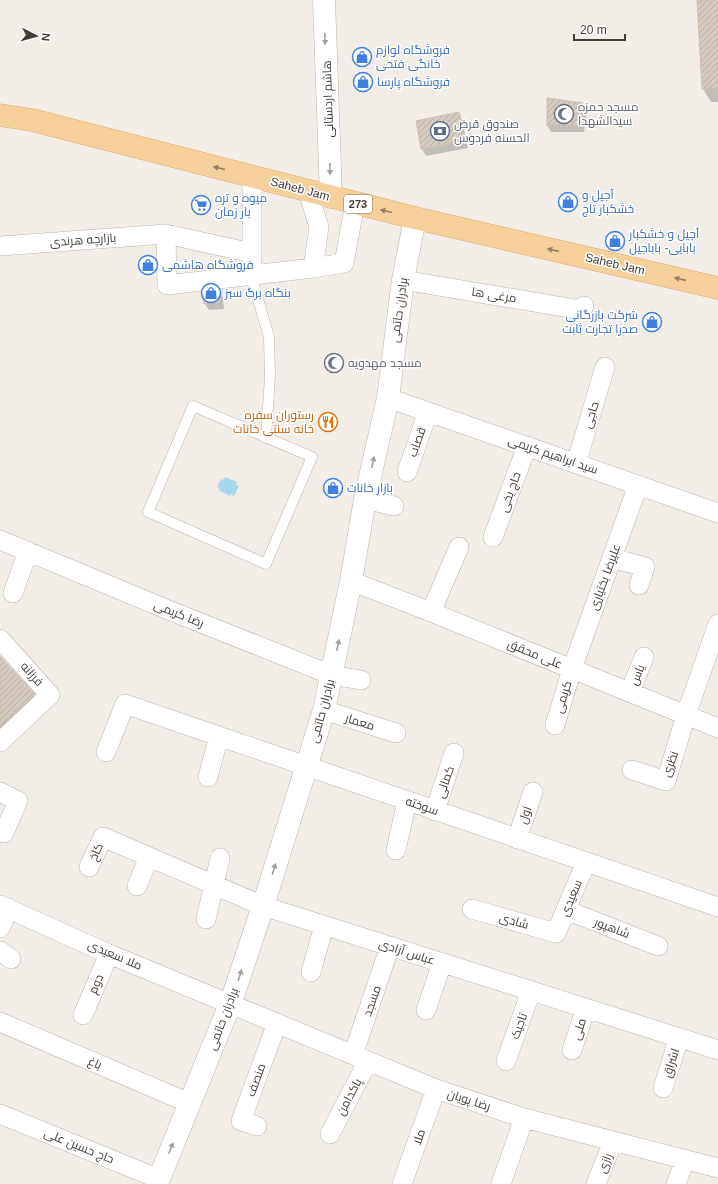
<svg xmlns="http://www.w3.org/2000/svg" width="718" height="1184" font-family="Helvetica,Cairo,sans-serif">
<defs>
<pattern id="building-hatch" width="6" height="6" patternUnits="userSpaceOnUse"><rect width="6" height="6" fill="#d5cac0"/><path d="M-1 1l2-2M0 6l6-6M5 7l2-2" fill="none" stroke="#b8aea6"/></pattern>
</defs>
<rect width="100%" height="100%" fill="#f2ede7"/>
<!-- water -->
<path fill="#a7d7ea" d="M225 477 237 482 236 485 239 486 234 496 231 494 230 496 218 490 220 488 217 487 221 479 224 480Z"/>
<!-- shadow -->
<path fill="#0003" d="M698 0H718V102H711L703 89Z
M583 104 587 111 584 132H551L548 126Z
M459 113 462 120 468 148 426 156 422 149 417 121Z
M219 291 223 298 224 309 209 310 205 304Z
M0 657 34 695 40 706 0 744Z"/>
<!-- building -->
<path fill="url(#building-hatch)" stroke="#cdbeb1" d="M697 0H718V88L702 89Z
M547 98 583 103 581 125 547 126Z
M459 112 465 141 421 149 416 121Z
M220 290 221 303 204 304 203 292Z
M0 656 35 694 0 727Z"/>
<g fill="none" stroke-linecap="round" stroke-linejoin="round">
<defs>
<path id="service" d="M251 275 269 337 270 376 266 438
M193 406 312 457 266 564 148 512Z"/>
<path id="minor" d="M0 246 166 234
M252 253 166 234 167 285 313 268 319 227 308 191
M252 264V176
M313 268 344 263 355 203
M403 280 581 310 584 306
M388 398 718 513
M576 464 605 367
M407 472 428 412
M365 499 394 506
M493 537 527 446
M0 540 166 609 304 664 331 675 361 680
M612 558 645 567 639 585
M351 581 431 612 718 728
M13 593 28 551
M431 612 459 547
M0 639 50 695 0 742
M630 692 644 657
M324 710 396 733
M555 725 572 669 638 485
M106 752 125 704 718 907
M632 770 666 781 686 715 718 624
M208 777 219 736
M0 792 18 801 4 833
M435 811 454 753
M517 839 533 792
M396 850 407 801
M89 867 103 837 263 906 718 1050
M137 886 149 857
M0 905 109 954 436 1089 524 1118 718 1168
M472 909 556 933 586 862
M566 910 658 946
M206 919 220 858
M0 928 9 908
M0 951 11 959
M311 972 324 926
M426 1010 442 963
M83 1015 109 954
M0 1022 189 1103
M572 1050 586 1008
M353 1055 390 946
M506 1061 531 991
M663 1088 679 1038
M0 1114 159 1179
M257 1126 241 1121 277 1023
M330 1134 368 1061
M402 1184 436 1089
M501 1184 524 1118
M596 1184 613 1141
M676 1184 685 1160"/>
<path id="tertiary" d="M324 0 331 197
M157 1184 232 999 263 906 324 710 351 581 365 499 388 398 403 280 415 218"/>
<path id="primary" d="M0 115 32 120 415 218 718 288"/>
</defs>
<!-- service casing -->
<use href="#service" stroke="#bcb3aa" stroke-width="11"/>
<!-- minor casing -->
<use href="#minor" stroke="#bcb3aa" stroke-width="20"/>
<!-- tertiary casing -->
<use href="#tertiary" stroke="#bcb3aa" stroke-width="23"/>
<!-- primary casing -->
<use href="#primary" stroke="#daab6d" stroke-width="23"/>
<!-- service -->
<use href="#service" stroke="#fff" stroke-width="10"/>
<!-- minor -->
<use href="#minor" stroke="#fff" stroke-width="19"/>
<!-- tertiary -->
<use href="#tertiary" stroke="#fff" stroke-width="22"/>
<!-- primary -->
<use href="#primary" stroke="#f6d09b" stroke-width="22"/>
</g>
<!-- one-way arrows -->
<defs><path id="oneway-solid" d="M-6-.8H1V-3.2L6.5 0L1 3.2V.8H-6Z"/></defs>
<g fill="#a29e9a">
<use href="#oneway-solid" transform="translate(325 39) rotate(88)"/>
<use href="#oneway-solid" transform="translate(330 169) rotate(88)"/>
<use href="#oneway-solid" transform="translate(373 462) rotate(-77)"/>
<use href="#oneway-solid" transform="translate(338 645) rotate(-78)"/>
<use href="#oneway-solid" transform="translate(274 869) rotate(-73)"/>
<use href="#oneway-solid" transform="translate(240 975) rotate(-72)"/>
<use href="#oneway-solid" transform="translate(171 1148) rotate(-68)"/>
</g>
<g fill="#947f63">
<use href="#oneway-solid" transform="translate(219 168) rotate(-166)"/>
<use href="#oneway-solid" transform="translate(386 211) rotate(-166)"/>
<use href="#oneway-solid" transform="translate(553 250) rotate(-167)"/>
<use href="#oneway-solid" transform="translate(680 279) rotate(-167)"/>
</g>
<!-- icons -->
<defs>
<symbol id="shop-ring" viewBox="-11 -11 22 22"><circle r="9.5" fill="#fff" stroke="#3f7fe0" stroke-width="1.5"/><path d="M-5-2.5h2.3a2.7 3.5 0 0 1 5.4 0H5L5.5 6h-11ZM-1.5-2.5h3a1.5 2.3 0 0 0-3 0Z" fill="#3f7fe0"/></symbol>
<symbol id="mosque-ring" viewBox="-11 -11 22 22"><circle r="9.5" fill="#fff" stroke="#6b7280" stroke-width="1.5"/><path d="M3.5-4.9A6 6 0 1 0 3.5 4.9A5 5 0 1 1 3.5-4.9Z" fill="#6b7280"/></symbol>
<symbol id="bank-ring" viewBox="-11 -11 22 22"><circle r="9.5" fill="#fff" stroke="#5c6f8a" stroke-width="1.5"/><path d="M-6-4H6V4H-6ZM0-2.3a2.3 2.3 0 1 0 0 4.6a2.3 2.3 0 1 0 0-4.6Z" fill="#5c6f8a"/></symbol>
<symbol id="supermarket-ring" viewBox="-11 -11 22 22"><circle r="9.5" fill="#fff" stroke="#3f7fe0" stroke-width="1.5"/><path d="M-6-5.5h2.5l.6 2H6L4.5 2H-2.5L-4.4-4H-6ZM-1.5 3.2a1.3 1.3 0 1 0 .1 0ZM3 3.2a1.3 1.3 0 1 0 .1 0Z" fill="#3f7fe0"/></symbol>
<symbol id="restaurant-ring" viewBox="-11 -11 22 22"><circle r="9.5" fill="#fff" stroke="#e8710a" stroke-width="1.5"/><path d="M-5-6h1v4h1v-4h1v4h1v-4h1v5L-1.5 .5V6h-2V.5L-5-1ZM5-6V6H3V1.5H1.5Q1.5-4 5-6Z" fill="#e8710a"/></symbol>
</defs>
<g fill-rule="evenodd">
<use href="#shop-ring" x="351" y="46" width="22" height="22"/>
<use href="#shop-ring" x="352" y="71" width="22" height="22"/>
<use href="#mosque-ring" x="553" y="103" width="22" height="22"/>
<use href="#bank-ring" x="429" y="120" width="22" height="22"/>
<use href="#shop-ring" x="557" y="191" width="22" height="22"/>
<use href="#supermarket-ring" x="190" y="194" width="22" height="22"/>
<use href="#shop-ring" x="604" y="230" width="22" height="22"/>
<use href="#shop-ring" x="137" y="254" width="22" height="22"/>
<use href="#shop-ring" x="200" y="282" width="22" height="22"/>
<use href="#shop-ring" x="641" y="311" width="22" height="22"/>
<use href="#mosque-ring" x="323" y="352" width="22" height="22"/>
<use href="#restaurant-ring" x="317" y="411" width="22" height="22"/>
<use href="#shop-ring" x="322" y="477" width="22" height="22"/>
</g>
<g text-anchor="middle" dominant-baseline="central" stroke-width="3" stroke-linejoin="round" paint-order="stroke">
<!-- shield labels -->
<rect fill="#fff" stroke="#7c7772" stroke-width="1" x="344" y="195" width="28" height="18" rx="3"/>
<g font-size="11" font-weight="bold" fill="#443d36">
<text x="358" y="204">273</text>
</g>
<!-- shop labels -->
<g font-size="12" fill="#366cbe" stroke="#fff" text-anchor="start">
<text x="376" y="50">فروشگاه لوازم<tspan x="376" dy="14">خانگی فتحی</tspan></text>
<text x="377" y="82">فروشگاه پارسا</text>
<text x="582" y="195">آجیل و<tspan x="582" dy="14">خشکبار تاج</tspan></text>
<text x="215" y="198">میوه و تره<tspan x="215" dy="14">بار زمان</tspan></text>
<text x="629" y="234">آجیل و خشکبار<tspan x="629" dy="14">بابایی- باباجیل</tspan></text>
<text x="162" y="265">فروشگاه هاشمی</text>
<text x="225" y="293">بنگاه برگ سبز</text>
<text x="638" y="315" text-anchor="end">شرکت بازرگانی<tspan x="638" dy="14">صدرا تجارت ثابت</tspan></text>
<text x="347" y="488">بازار خانات</text>
</g>
<!-- street labels -->
<g font-size="12" fill="#443d36" stroke="#fff">
<text transform="translate(328 99) rotate(-92)">هاشم اردستانی</text>
<text transform="translate(300 189) rotate(15)">Saheb Jam</text>
<text transform="translate(83 240) rotate(-4)">بازارچه هرندی</text>
<text transform="translate(615 264) rotate(13)">Saheb Jam</text>
<text transform="translate(494 295) rotate(9)">مرغی ها</text>
<text transform="translate(399 310) rotate(-82)">برادران حاتمی</text>
<text transform="translate(591 415) rotate(-73)">حاجی</text>
<text transform="translate(417 442) rotate(-71)">قصاب</text>
<text transform="translate(553 455) rotate(19)">سید ابراهیم کریمی</text>
<text transform="translate(510 492) rotate(-70)">حاج یخی</text>
<text transform="translate(605 577) rotate(-70)">علیرضا بختیاری</text>
<text transform="translate(179 614) rotate(22)">رضا کریمی</text>
<text transform="translate(535 654) rotate(22)">علی محقق</text>
<text transform="translate(32 674) rotate(49)">فرزانه</text>
<text transform="translate(637 675) rotate(-68)">یاس</text>
<text transform="translate(563 697) rotate(-73)">کریمی</text>
<text transform="translate(322 711) rotate(-75)">برادران حاتمی</text>
<text transform="translate(360 722) rotate(17)">معمار</text>
<text transform="translate(670 764) rotate(-70)">نظری</text>
<text transform="translate(445 782) rotate(-71)">کمالی</text>
<text transform="translate(422 806) rotate(19)">سوخته</text>
<text transform="translate(525 815) rotate(-71)">اول</text>
<text transform="translate(96 852) rotate(-66)">کاخ</text>
<text transform="translate(571 898) rotate(-67)">سعیدی</text>
<text transform="translate(514 921) rotate(16)">شادی</text>
<text transform="translate(612 928) rotate(21)">شاهپور</text>
<text transform="translate(407 952) rotate(18)">عباس آزادی</text>
<text transform="translate(115 955) rotate(23)">ملا سعیدی</text>
<text transform="translate(96 984) rotate(-67)">دوم</text>
<text transform="translate(372 1001) rotate(-71)">مسجد</text>
<text transform="translate(223 1019) rotate(-69)">برادران حاتمی</text>
<text transform="translate(519 1026) rotate(-70)">تاجیک</text>
<text transform="translate(579 1029) rotate(-71)">ملی</text>
<text transform="translate(95 1063) rotate(23)">باغ</text>
<text transform="translate(671 1063) rotate(-72)">اشراق</text>
<text transform="translate(256 1080) rotate(-70)">منصف</text>
<text transform="translate(349 1097) rotate(-62)">پاکدامن</text>
<text transform="translate(469 1100) rotate(18)">رضا پویان</text>
<text transform="translate(419 1137) rotate(-71)">ملا</text>
<text transform="translate(79 1146) rotate(22)">حاج حسین علی</text>
<text transform="translate(605 1163) rotate(-69)">رازی</text>
</g>
<!-- worship labels -->
<g font-size="12" fill="#5b616d" stroke="#fff" text-anchor="start">
<text x="578" y="107">مسجد حمزه<tspan x="578" dy="14">سیدالشهدا</tspan></text>
<text x="348" y="363">مسجد مهدویه</text>
</g>
<!-- service labels -->
<g font-size="12" fill="#4e5e75" stroke="#fff" text-anchor="start">
<text x="454" y="124">صندوق قرض<tspan x="454" dy="14">الحسنه فردوس</tspan></text>
</g>
<!-- food labels -->
<g font-size="12" fill="#c56008" stroke="#fff" text-anchor="end">
<text x="314" y="415">رستوران سفره<tspan x="314" dy="14">خانه سنتی خانات</tspan></text>
</g>
</g>
<!-- north arrow -->
<g transform="translate(36 36) rotate(96)" stroke="#ffffff" stroke-width="3" paint-order="stroke">
<path d="M0-3L7 15L0 10L-7 15Z" fill="#443d36"/>
<text y="-6" font-size="11" font-weight="bold" text-anchor="middle" fill="#443d36">N</text>
</g>
<!-- scale -->
<path d="M574 34v6h51v-6" fill="none" stroke="#443d36" stroke-width="2"/>
<text x="580" y="34" font-size="12" fill="#443d36" stroke="#ffffff" stroke-width="3" paint-order="stroke">20 m</text>
</svg>
